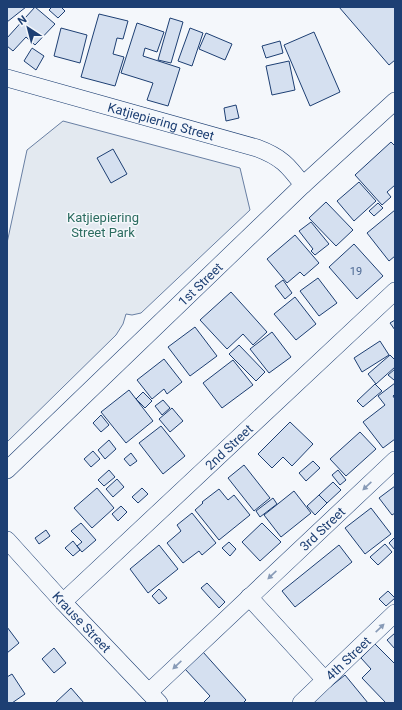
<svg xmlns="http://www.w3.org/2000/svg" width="402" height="710" font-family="Roboto,sans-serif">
<rect width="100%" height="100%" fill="#f4f7fb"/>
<!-- green -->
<path fill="#e3e9f0" stroke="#687fa3" d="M63 121 240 168 250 210 141 313 132 315 126 314 123 324 116 335 7 442V243L27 150Z"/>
<!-- building -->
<path fill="#d5e0f0" stroke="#1d3f73" d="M7 7H26L7 22Z
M35 7 55 24 35 45 26 37 13 51 7 46V38Z
M52 7H61L65 11 58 18 49 10Z
M339 7H395V60L389 65Z
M99 14 128 21 123 39 117 38 113 54 124 57 115 86 81 77Z
M170 18 183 22 171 63 158 60Z
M137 23 164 32 157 52 145 48 143 56 180 68 168 106 147 100 153 83 121 73Z
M61 28 87 35 80 63 54 56Z
M190 28 203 33 192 66 178 61Z
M314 32 340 92 310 106 284 45Z
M206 33 232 44 225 60 199 49Z
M280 41 283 53 266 58 262 46Z
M32 48 44 56 36 70 24 61Z
M289 61 295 90 272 95 266 66Z
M236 105 239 118 226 121 224 108Z
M391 142 395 146V185L387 192 391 197 382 205 355 175Z
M113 149 127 174 111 183 97 158Z
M359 182 376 201 354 221 337 201Z
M326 202 353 230 336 246 309 218Z
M378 203 383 208 374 216 369 211Z
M395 210V256L389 261 367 233Z
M311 222 329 244 315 255 311 251 313 249 299 231Z
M295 235 319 263 304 276 300 272 287 283 267 259Z
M354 244 383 276 357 299 329 267Z
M318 278 337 303 319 316 300 291Z
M283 280 292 293 285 299 275 286Z
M231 292 267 332 253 345 243 334 227 349 200 320Z
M295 297 316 324 296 340 274 314Z
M395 320V330L390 323Z
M195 327 217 356 190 376 168 347Z
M272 332 291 357 269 373 250 349Z
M380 341 389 355 362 372 354 358Z
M239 345 265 372 256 381 229 354Z
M390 355 395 360V367L376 384 368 374Z
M164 359 182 382 167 394 164 389 152 399 137 380Z
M233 360 253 385 222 408 203 383Z
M395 369V379L394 380 388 375Z
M395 383V394L393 396 395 399V439L383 448 363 422 385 405 378 396Z
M375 384 382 391 363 407 357 401Z
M129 390 153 421 126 443 101 412Z
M143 392 152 401 145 408 136 399Z
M163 400 170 408 162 415 155 406Z
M172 408 183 421 170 432 159 419Z
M101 415 109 425 101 432 93 423Z
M290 422 313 444 292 466 283 457 272 468 258 454Z
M161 426 185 456 163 474 139 443Z
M360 432 376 449 346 476 330 459Z
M109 440 116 449 105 459 98 450Z
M93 451 100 459 91 467 84 459Z
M131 453 137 461 130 466 124 459Z
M313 461 320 468 306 481 299 473Z
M244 465 270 498 254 511 228 478Z
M109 470 115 477 104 486 98 480Z
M338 470 346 480 340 485 332 475Z
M117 479 124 487 113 497 106 489Z
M333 482 341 490 327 503 319 495Z
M395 486V513L392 515 379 498Z
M97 488 114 508 92 528 74 508Z
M142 488 148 494 138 503 132 497Z
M219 489 228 500 234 495 250 515 219 540 195 510 203 503 202 502Z
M294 491 311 513 281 537 264 515Z
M319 495 327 503 315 515 307 506Z
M273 498 277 504 260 517 256 511Z
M121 506 127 512 118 521 112 514Z
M371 508 391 534 365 554 345 528Z
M192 513 216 543 202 555 199 551 183 563 167 543 181 531 177 525Z
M81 523 96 540 82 552 77 546 82 542 71 531Z
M262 523 281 542 260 561 242 542Z
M46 530 50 536 39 544 35 538Z
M395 537V550L389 543Z
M73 541 80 550 73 556 65 548Z
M229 542 236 549 230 556 222 548Z
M385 544 392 552 378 565 370 557Z
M159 545 178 569 148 593 130 569Z
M339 545 352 562 295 607 282 591Z
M207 583 225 602 219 608 201 588Z
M159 589 167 598 159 604 152 596Z
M388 591 395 598 386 606 379 599Z
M7 627 19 643 7 653Z
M395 633V649L387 640Z
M375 644 395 664V703H386L362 678 371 669 361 658Z
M54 648 66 663 54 673 42 659Z
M203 652 246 700 243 703H203L210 696 185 669Z
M12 674 25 694 12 703H7V677Z
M345 675 368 703H310Z
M71 688 84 703H55Z"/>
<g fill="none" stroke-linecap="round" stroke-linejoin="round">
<defs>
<g id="street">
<path id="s1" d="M7 78 257 148C281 157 288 165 303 185"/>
<path id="s2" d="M7 470 303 185 395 101"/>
<path id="s3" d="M7 540 63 602 159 703"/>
<path d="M249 597 325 680"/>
<path id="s4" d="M63 602 395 291"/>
<path id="s5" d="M149 692 395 460"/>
<path id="s6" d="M301 703 395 613"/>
</g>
</defs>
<!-- street casing -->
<use href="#street" stroke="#1d3f73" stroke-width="18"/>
<!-- street -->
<use href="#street" stroke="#f4f7fb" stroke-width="17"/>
</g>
<!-- one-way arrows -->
<defs><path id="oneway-solid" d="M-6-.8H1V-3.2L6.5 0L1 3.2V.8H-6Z"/></defs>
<g fill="#889bb7">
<use href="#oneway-solid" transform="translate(367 486) rotate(137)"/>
<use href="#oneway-solid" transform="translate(272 575) rotate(137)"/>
<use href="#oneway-solid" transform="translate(380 628) rotate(-44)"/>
<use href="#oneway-solid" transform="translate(177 665) rotate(137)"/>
</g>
<g text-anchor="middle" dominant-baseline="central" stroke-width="3" stroke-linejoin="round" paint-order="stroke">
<!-- number labels -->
<g font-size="11" fill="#4b6792">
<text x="356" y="271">19</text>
</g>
<!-- street labels -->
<g font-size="13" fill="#1d3f73" stroke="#f4f7fb">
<text stroke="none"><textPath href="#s1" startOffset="160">Katjiepiering Street</textPath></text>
<text stroke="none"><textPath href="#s2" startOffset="268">1st Street</textPath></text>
<text stroke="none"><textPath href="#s4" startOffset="227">2nd Street</textPath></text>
<text stroke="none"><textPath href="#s5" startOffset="238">3rd Street</textPath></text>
<text stroke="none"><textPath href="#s3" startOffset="111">Krause Street</textPath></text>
<text stroke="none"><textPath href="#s6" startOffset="65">4th Street</textPath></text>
</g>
<!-- park labels -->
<g font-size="13" fill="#2c6c60" stroke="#f4f7fb">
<text x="103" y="217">Katjiepiering<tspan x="103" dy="15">Street Park</tspan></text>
</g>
</g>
<!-- border -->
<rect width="402" height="710" fill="none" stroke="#1d3f73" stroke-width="16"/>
<!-- north arrow -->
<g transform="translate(28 28) rotate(324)" stroke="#f4f7fb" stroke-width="3" paint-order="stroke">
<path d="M0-3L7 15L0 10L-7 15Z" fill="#1d3f73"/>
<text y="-6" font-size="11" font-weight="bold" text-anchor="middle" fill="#1d3f73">N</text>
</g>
</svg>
